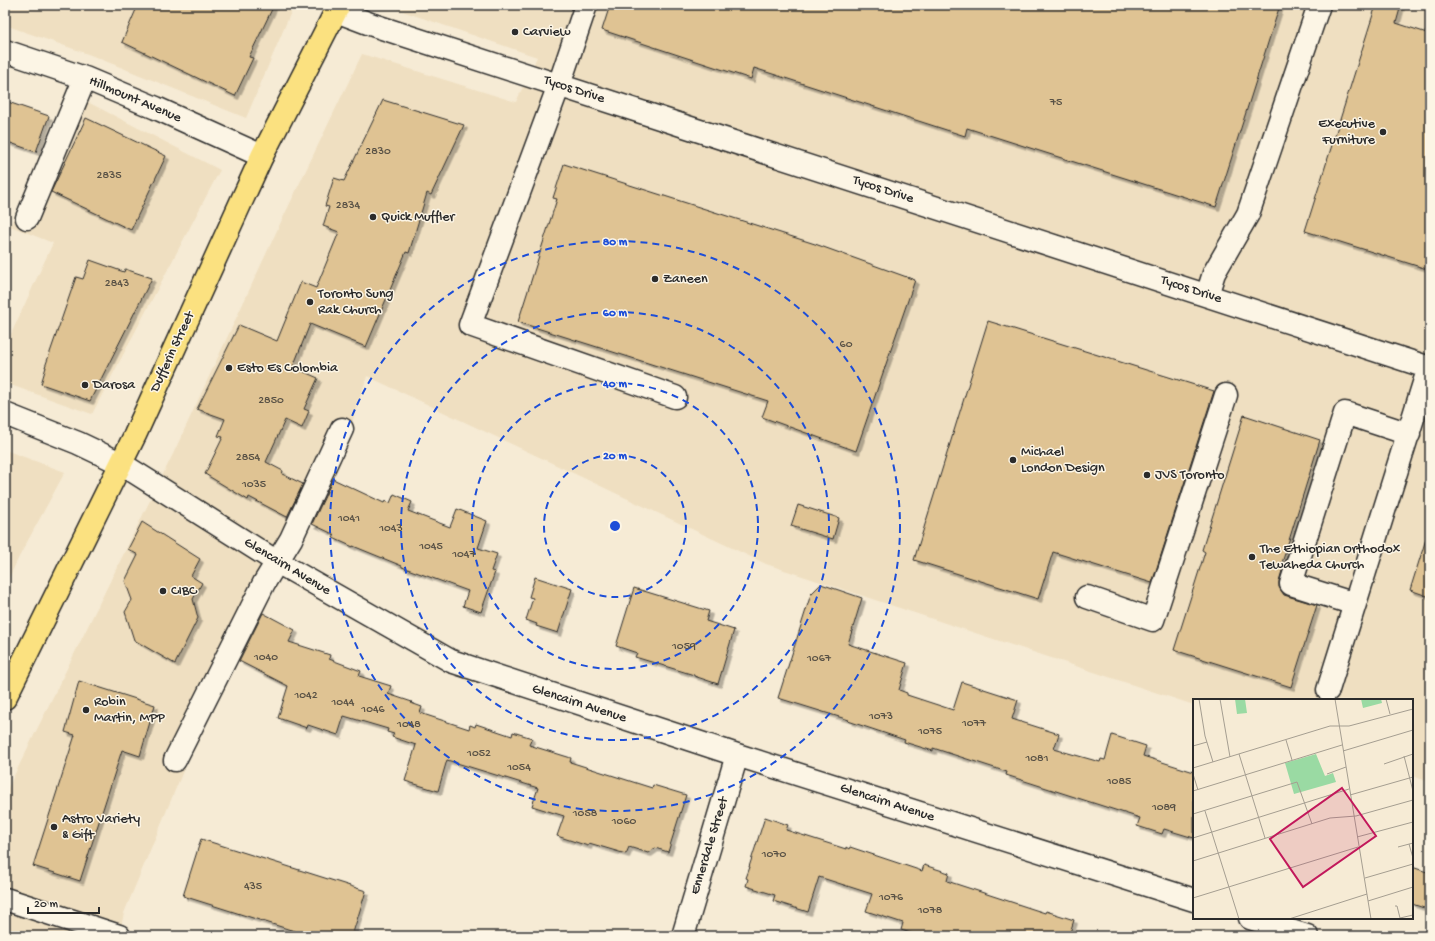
<svg xmlns="http://www.w3.org/2000/svg" width="1435" height="941" font-family="'Gochi Hand',sans-serif">
<defs>
<filter id="shadow"><feDropShadow dx="3.5" dy="3.5" stdDeviation="0" flood-color="#0004"/></filter>
</defs>
<rect width="100%" height="100%" fill="#f6ebd5"/>
<filter id="ink" filterUnits="userSpaceOnUse"><feTurbulence type="fractalNoise" baseFrequency=".025" numOctaves="2"/><feDisplacementMap in="SourceGraphic" scale="8" xChannelSelector="R" yChannelSelector="G"/><feConvolveMatrix kernelMatrix="1 2 1 2 8 2 1 2 1" color-interpolation-filters="sRGB"/></filter>
<g filter="url(#ink)">
<!-- built -->
<path fill="#efdfc1" d="M5 5H294L246 118 88 54 5 25Z
M389 5H1430V782L1412 776V700H1194V705L766 564 367 376 349 432 238 639 124 913 119 936H5V794L174 452 280 224 362 54 516 102 537 57 390 7Z
M70 93 220 170 92 414 5 383V347L53 243 10 226Z
M5 450 65 472 19 557 5 586Z"/>
<!-- building -->
<path fill="#dfc393" stroke="#2b2b2b" filter="url(#shadow)" d="M138 5H274L249 57 253 58 235 96 122 42Z
M610 5H1280L1216 207 967 128 965 136 754 68 751 79 602 30Z
M1376 5H1401L1396 23 1430 34V270L1305 231Z
M383 100 464 125 431 195 427 193 409 253 406 252 366 347 310 324 293 367 318 378 304 409 309 411 302 428 285 420 266 462 283 471 282 474 303 484 287 517 249 497 248 500 205 474 223 437 218 436 225 419 197 409 239 325 277 341 301 282 316 288 339 232 323 226 329 207 325 206 334 178 344 181Z
M5 101 49 116 36 152 5 141Z
M86 118 166 156 131 230 51 192Z
M564 164 815 244 915 280 856 451 762 417 768 401 518 322 557 199 553 198Z
M90 260 124 272 125 269 152 278 90 401 41 384 46 367H45L76 277 83 279Z
M988 321 1214 391 1152 583 1053 552 1038 599 914 560Z
M1244 415 1320 440 1282 563 1284 564 1279 581V587L1284 595 1317 605 1291 687 1174 650 1205 552 1202 550Z
M333 479 384 503 385 501 390 503 394 494 412 502 408 511 450 527 457 509 487 521 478 548 497 554 491 571 495 572 481 612 463 606 468 591 402 567V566L353 546V547L333 538 335 535 312 524Z
M798 505 839 518 833 539 791 526Z
M142 522 200 559 191 576 202 583 193 599 198 618 175 664 134 640 125 612 132 600 125 581 138 555 128 549Z
M1426 539 1430 540V597L1410 590Z
M535 577 572 589 558 633 536 626 537 624 526 620 533 598 529 597Z
M821 584 862 598 848 644 907 663 899 690 907 693V695L953 710 962 682 1018 700 1012 719 1059 734 1054 749 1100 762 1101 759 1105 760 1112 735 1146 746 1143 756 1194 772V838L1164 829 1162 834 1137 826 1140 818 1006 775 1007 772 933 748V751L904 742 905 740 848 721 849 720 778 698 811 594Z
M634 588 709 611 706 621 734 630 718 684 694 676V675L635 657 637 653 616 646Z
M263 613 295 630 289 642 330 655 329 659 361 671 359 676 391 686 388 694 412 702 411 703 422 707 420 713 469 729 470 725 475 727 476 724 512 736 513 732 532 738 529 745 571 758 570 762 652 788 653 785 686 795 668 852 655 848 648 853 629 847 626 854 589 843 588 846 557 836 564 816 532 806 538 788 447 760 438 791 405 781 416 745 392 737 394 734 387 732 388 729 344 716 338 735 308 725 307 728 278 718 288 686 239 661Z
M79 681 155 705 140 756 122 750 80 881 33 866 75 735 65 732Z
M765 817 788 825 786 830 846 849V847L849 849 850 847 922 871 924 865 949 873 947 881 1045 913 1046 911 1074 920 1069 936H921L901 930 903 923 866 911 872 894 819 877 808 912 773 901 775 895 746 886 748 879 746 878 750 867H749Z
M201 839 366 891 352 936H310L183 896Z
M1412 867 1430 873V910L1412 904Z"/>
<g fill="none" stroke-linecap="round" stroke-linejoin="round">
<defs>
<path id="minor" d="M586 5 559 85 470 325 675 397
M336 11 373 25 1430 368
M5 51 85 78 156 108 262 156
M27 218 85 78
M1207 295 1214 273 1248 214 1319 5
M5 414 78 443 120 463 277 562 451 661 737 755 1194 900
M1087 597 1153 620 1226 395
M1355 604 1291 584 1345 413 1409 434
M1328 690 1429 367
M175 760 264 583 291 539 342 429
M5 899 119 936
M1250 918 1307 936
M683 936 737 755"/>
<path id="major" d="M5 698 135 435 262 156 339 5"/>
</defs>
<!-- minor casing -->
<use href="#minor" stroke="#2b2b2b" stroke-width="25"/>
<!-- major casing -->
<use href="#major" stroke="#2b2b2b" stroke-width="25"/>
<!-- minor -->
<use href="#minor" stroke="#fcf5e5" stroke-width="22"/>
<!-- major -->
<use href="#major" stroke="#fbe180" stroke-width="22"/>
</g>
</g>
<!-- distance rings -->
<g fill="none" stroke="#1d4ed8" stroke-width="2" stroke-dasharray="7 5">
<circle cx="615" cy="526" r="71"/>
<circle cx="615" cy="526" r="143"/>
<circle cx="615" cy="526" r="214"/>
<circle cx="615" cy="526" r="285"/>
</g>
<!-- markers -->
<g fill="#2b2b2b" stroke="#fcf5e5" stroke-width="1.5">
<circle cx="515" cy="32" r="4"/>
<circle cx="1383" cy="132" r="4"/>
<circle cx="373" cy="217" r="4"/>
<circle cx="655" cy="279" r="4"/>
<circle cx="310" cy="302" r="4"/>
<circle cx="229" cy="368" r="4"/>
<circle cx="85" cy="385" r="4"/>
<circle cx="1013" cy="460" r="4"/>
<circle cx="1147" cy="475" r="4"/>
<circle cx="1252" cy="557" r="4"/>
<circle cx="163" cy="591" r="4"/>
<circle cx="86" cy="710" r="4"/>
<circle cx="54" cy="827" r="4"/>
</g>
<g text-anchor="middle" dominant-baseline="central" stroke-width="3" stroke-linejoin="round" paint-order="stroke">
<!-- number labels -->
<g font-size="12" fill="#585145">
<text x="1056" y="103">75</text>
<text x="378" y="152">2830</text>
<text x="109" y="176">2835</text>
<text x="348" y="206">2834</text>
<text x="117" y="284">2843</text>
<text x="846" y="345">60</text>
<text x="271" y="401">2850</text>
<text x="248" y="458">2854</text>
<text x="254" y="485">1035</text>
<text x="349" y="519">1041</text>
<text x="391" y="529">1043</text>
<text x="431" y="547">1045</text>
<text x="464" y="555">1047</text>
<text x="684" y="647">1059</text>
<text x="266" y="658">1040</text>
<text x="819" y="659">1067</text>
<text x="306" y="696">1042</text>
<text x="343" y="703">1044</text>
<text x="373" y="710">1046</text>
<text x="881" y="717">1073</text>
<text x="974" y="724">1077</text>
<text x="409" y="725">1048</text>
<text x="930" y="732">1075</text>
<text x="479" y="754">1052</text>
<text x="1037" y="759">1081</text>
<text x="519" y="768">1054</text>
<text x="1119" y="782">1085</text>
<text x="1164" y="808">1089</text>
<text x="585" y="814">1058</text>
<text x="624" y="822">1060</text>
<text x="774" y="855">1070</text>
<text x="253" y="887">435</text>
<text x="891" y="898">1076</text>
<text x="930" y="911">1078</text>
</g>
<!-- poi labels -->
<g font-size="14" fill="#2b2b2b" stroke="#fcf5e5" text-anchor="start">
<text x="523" y="32">Carview</text>
<text x="1375" y="124" text-anchor="end">Executive<tspan x="1375" dy="16">Furniture</tspan></text>
<text x="381" y="217">Quick Muffler</text>
<text x="663" y="279">Zaneen</text>
<text x="318" y="294">Toronto Sung<tspan x="318" dy="16">Rak Church</tspan></text>
<text x="237" y="368">Esto Es Colombia</text>
<text x="93" y="385">Darosa</text>
<text x="1021" y="452">Michael<tspan x="1021" dy="16">London Design</tspan></text>
<text x="1155" y="475">JVS Toronto</text>
<text x="1260" y="549">The Ethiopian Orthodox<tspan x="1260" dy="16">Tewaheda Church</tspan></text>
<text x="171" y="591">CIBC</text>
<text x="94" y="702">Robin<tspan x="94" dy="16">Martin, MPP</tspan></text>
<text x="62" y="819">Astro Variety<tspan x="62" dy="16">&amp; Gift</tspan></text>
</g>
<!-- street labels -->
<g font-size="14" fill="#2b2b2b" stroke="#fcf5e5">
<text transform="translate(574 90) rotate(18)">Tycos Drive</text>
<text transform="translate(135 100) rotate(23)">Hillmount Avenue</text>
<text transform="translate(883 190) rotate(18)">Tycos Drive</text>
<text transform="translate(1191 290) rotate(18)">Tycos Drive</text>
<text transform="translate(173 352) rotate(-65)">Dufferin Street</text>
<text transform="translate(287 567) rotate(31)">Glencairn Avenue</text>
<text transform="translate(579 704) rotate(18)">Glencairn Avenue</text>
<text transform="translate(887 803) rotate(18)">Glencairn Avenue</text>
<text transform="translate(710 846) rotate(-73)">Ennerdale Street</text>
</g>
</g>
<!-- overview -->
<g transform="translate(1193 699)">
<rect width="220" height="220" fill="#f6ebd5"/>
<path d="M42 0H52L54 14 44 15ZM168 0H188L189 4 170 9ZM123 55 132 77 140 74 143 83 101 95 92 64Z" fill="#9adaa3"/>
<path fill="none" stroke="#a59e91" stroke-width="1" d="M6 0 12 37 20 63M27 0 37 58M142 0 178 220M193 0 197 15M93 41 99 61M0 47 14 43M150 52 220 31M46 55 72 139M211 57 220 92M191 65 220 55M0 69 137 27H156L220 10M0 75 5 91M134 75 153 68M0 92 149 46M157 96 220 78M12 112 46 220M0 115 104 83 119 125M164 138 220 123M0 139 156 90M216 145 220 159M205 148 220 144M0 162 137 119 163 117 220 101M172 179 220 165M0 199 165 148M175 202 220 188M202 207H204L207 219M207 219 220 216M96 220 174 195"/>
<path fill="#c2185b" fill-opacity="0.15" stroke="#c2185b" stroke-width="2" d="M149 89 183 137 110 188 77 140Z"/>
<rect width="220" height="220" fill="none" stroke="#2b2b2b" stroke-width="2"/>
</g>
<circle cx="615" cy="526" r="6" fill="#1d4ed8" stroke="#fcf5e5" stroke-width="2"/>
<g font-size="12" text-anchor="middle" font-weight="bold" fill="#1d4ed8" stroke="#fcf5e5" stroke-width="3" stroke-linejoin="round" paint-order="stroke">
<text x="615" y="245">80 m</text>
<text x="615" y="316">60 m</text>
<text x="615" y="387">40 m</text>
<text x="615" y="459">20 m</text>
</g>
<!-- margin -->
<rect width="1435" height="941" fill="none" stroke="#fcf5e5" stroke-width="20"/>
<rect x="10" y="10" width="1415" height="921" fill="none" stroke="#2b2b2b" stroke-width="1.5" filter="url(#ink)"/>
<!-- scale -->
<path d="M28 907v6h71v-6" fill="none" stroke="#2b2b2b" stroke-width="2"/>
<text x="34" y="907" font-size="12" fill="#2b2b2b" stroke="#fcf5e5" stroke-width="3" paint-order="stroke">20 m</text>
</svg>
